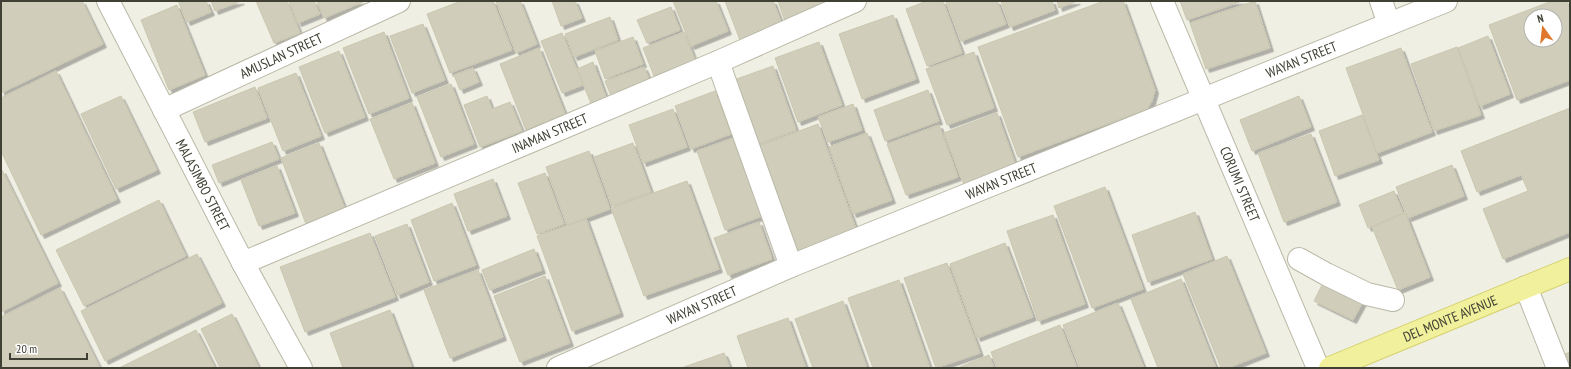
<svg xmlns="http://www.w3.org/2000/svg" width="1571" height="369" font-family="'PT Sans Narrow',sans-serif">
<defs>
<filter id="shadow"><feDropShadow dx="3.5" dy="3.5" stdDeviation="0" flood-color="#0004"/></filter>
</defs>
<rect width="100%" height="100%" fill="#f0efe4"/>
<!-- building -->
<path fill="#d0cdbb" stroke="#cac7af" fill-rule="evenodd" filter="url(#shadow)" d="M1 1H82L103 44 1 93Z
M178 1H206L211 12 187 22Z
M211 1H241L215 11Z
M256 1H287L300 33 274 43Z
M289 1H314L320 14 298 23Z
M317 1H362L363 2 324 18Z
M461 1H493L512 50 450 73 427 14Z
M496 1H520L537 44 516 53Z
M552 1H575L582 18 561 26Z
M673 1H716L728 31 691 46Z
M725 1H773L783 27 741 43Z
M778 1H826L828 7 786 24Z
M927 1H943L962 53 927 66 906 9Z
M946 1H997L1006 24 961 41Z
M1001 1H1052L1055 10 1010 27Z
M1057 1H1077L1059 8Z
M1104 1H1123L1155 90 1152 101 1147 109 1018 157 978 47Z
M1180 1H1242L1187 20Z
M1255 1 1270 48 1206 69 1190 23Z
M1552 1H1567L1570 8V80L1517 100 1489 25ZM1531 16H1555V40H1531Z
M177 5 205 75 169 90 141 20Z
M671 7 680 30 647 43 637 20Z
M893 15 916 79 862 99 839 34Z
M610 17 618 40 574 57 565 34Z
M423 24 445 80 412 93 390 36Z
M384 32 409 98 369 114 343 48Z
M684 32 695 60 654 76 643 48Z
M562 33 583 85 562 93 541 41Z
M1488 36 1510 94 1480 106 1458 48Z
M633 37 643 64 605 79 595 51Z
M819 42 842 105 798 122 775 58Z
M1457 47 1481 115 1434 131 1411 64Z
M539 48 565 114 526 130 500 64Z
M1401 48 1432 132 1377 153 1346 68Z
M339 51 365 117 325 133 299 67Z
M974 52 994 108 947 125 926 69Z
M593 62 607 100 592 106 577 69Z
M773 66 796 130 754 146 731 81Z
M644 67 652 86 613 101 605 81Z
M473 68 479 82 460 90 454 75Z
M56 71 117 199 41 235 1 151V98Z
M296 73 321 136 283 151 258 88Z
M451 84 474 144 441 157 417 97Z
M255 87 267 118 205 142 193 112Z
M928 90 939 121 885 141 874 110Z
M715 91 731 134 691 149 675 106Z
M121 96 157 170 116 189 81 114Z
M487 96 492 109 510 102 522 131 480 147 464 105Z
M1299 96 1311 127 1252 151 1240 120Z
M412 103 435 163 394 179 370 119Z
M853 104 862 130 828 142 818 117Z
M1570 108V232L1503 259 1483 209 1528 191 1521 175 1477 192 1461 151Z
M673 109 687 147 643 163 629 125Z
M997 113 1016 166 964 185 944 133Z
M1362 115 1379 160 1335 176 1319 131Z
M818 124 856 229 798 251 759 146Z
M939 125 958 177 906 195 887 144Z
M867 133 892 200 853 214 829 147Z
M1311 134 1337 202 1284 222 1258 153Z
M733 138 762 216 725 230 697 151Z
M272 142 279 159 219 183 212 165Z
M319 143 345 209 306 224 281 158Z
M633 143 651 192 612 206 594 157Z
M589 151 610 209 567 225 546 167Z
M1452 165 1464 196 1408 218 1396 187Z
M277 166 295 213 259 226 241 180Z
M2 170 58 283 1 312V171Z
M545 173 564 224 537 234 518 183Z
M493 179 507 216 468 231 454 194Z
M687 181 719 269 644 296 611 208Z
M1105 187 1143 289 1092 308 1054 206Z
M1394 191 1403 213 1368 228 1359 205Z
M159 200 186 256 84 306 56 250Z
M452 203 476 265 434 281 411 220Z
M1195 212 1212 259 1148 282 1132 235Z
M1405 213 1430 277 1398 290 1372 227Z
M1053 215 1085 304 1038 321 1007 231Z
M586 219 620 313 572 331 537 236Z
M759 222 772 259 728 275 714 238Z
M407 224 429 282 397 295 375 236Z
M370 233 395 297 305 332 280 267Z
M1005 243 1033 317 977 338 950 264Z
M534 249 542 270 490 290 482 270Z
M197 254 222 303 105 361 81 311Z
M1227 256 1266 353 1228 368H1221L1183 274Z
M947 263 980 353 936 368 904 278Z
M478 270 503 337 450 358 424 290Z
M545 276 570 343 520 362 494 296Z
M1326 277 1366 296 1353 320 1314 301Z
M1181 279 1216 368H1158L1131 299Z
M899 280 930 368H873L848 298Z
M60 288 100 368H1V317Z
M843 301 867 368H813L795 319Z
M1118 303 1144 368H1080L1063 325Z
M390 310 412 368H343L330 333Z
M232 314 259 368H220L201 329Z
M788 318 806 368H748L737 336Z
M1060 325 1077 368H997L991 352Z
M196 330 215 368H119Z
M1570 352V368H1548L1545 362Z
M724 353 730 368H684V367Z
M989 355 994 368H958Z"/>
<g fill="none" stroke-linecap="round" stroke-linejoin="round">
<defs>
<g id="minor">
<path id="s1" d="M108 1 243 263 301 368"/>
<path id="s2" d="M1162 1 1318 368"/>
<path d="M1381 1 1389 24"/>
<path d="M718 62 791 266"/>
<path id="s3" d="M164 110 399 1"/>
<path d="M1299 259 1326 274 1367 294 1393 300"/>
<path id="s4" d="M243 263 718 62 855 1"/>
<path d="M1526 287 1558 368"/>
<path id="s5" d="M558 368 791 266 1446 1"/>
</g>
<g id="major">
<path id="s6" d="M1330 368 1570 269"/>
</g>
</defs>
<!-- minor casing -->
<use href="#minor" stroke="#bab9a8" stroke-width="24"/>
<!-- major casing -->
<use href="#major" stroke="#d4d16e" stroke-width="24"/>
<!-- minor -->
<use href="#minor" stroke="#fff" stroke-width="22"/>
<!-- major -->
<use href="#major" stroke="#f1f09c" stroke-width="22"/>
</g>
<g text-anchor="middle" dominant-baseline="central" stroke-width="3" stroke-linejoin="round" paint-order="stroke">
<!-- street labels -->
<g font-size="14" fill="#414035" stroke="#fff">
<text stroke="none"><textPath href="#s3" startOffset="129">AMUSLAN STREET</textPath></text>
<text stroke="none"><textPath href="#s5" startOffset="805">WAYAN STREET</textPath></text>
<text stroke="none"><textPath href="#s4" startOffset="333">INAMAN STREET</textPath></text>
<text stroke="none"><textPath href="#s5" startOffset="481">WAYAN STREET</textPath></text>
<text stroke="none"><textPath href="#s1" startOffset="207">MALASIMBO STREET</textPath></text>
<text stroke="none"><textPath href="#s2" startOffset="199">CORUMI STREET</textPath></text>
<text stroke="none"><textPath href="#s5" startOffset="157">WAYAN STREET</textPath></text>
<text stroke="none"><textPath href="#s6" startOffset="130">DEL MONTE AVENUE</textPath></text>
</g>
</g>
<!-- border -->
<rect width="1571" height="369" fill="none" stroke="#414035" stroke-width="4"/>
<!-- north arrow -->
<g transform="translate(1543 28) rotate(345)"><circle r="19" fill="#ffffff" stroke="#b3b3ae"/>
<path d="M0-3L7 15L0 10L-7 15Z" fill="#df782c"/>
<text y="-6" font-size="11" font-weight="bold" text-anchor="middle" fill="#414035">N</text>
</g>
<!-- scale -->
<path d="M10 353v6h77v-6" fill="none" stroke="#414035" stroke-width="2"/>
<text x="16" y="353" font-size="12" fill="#414035" stroke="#ffffff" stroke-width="3" paint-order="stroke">20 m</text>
</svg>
